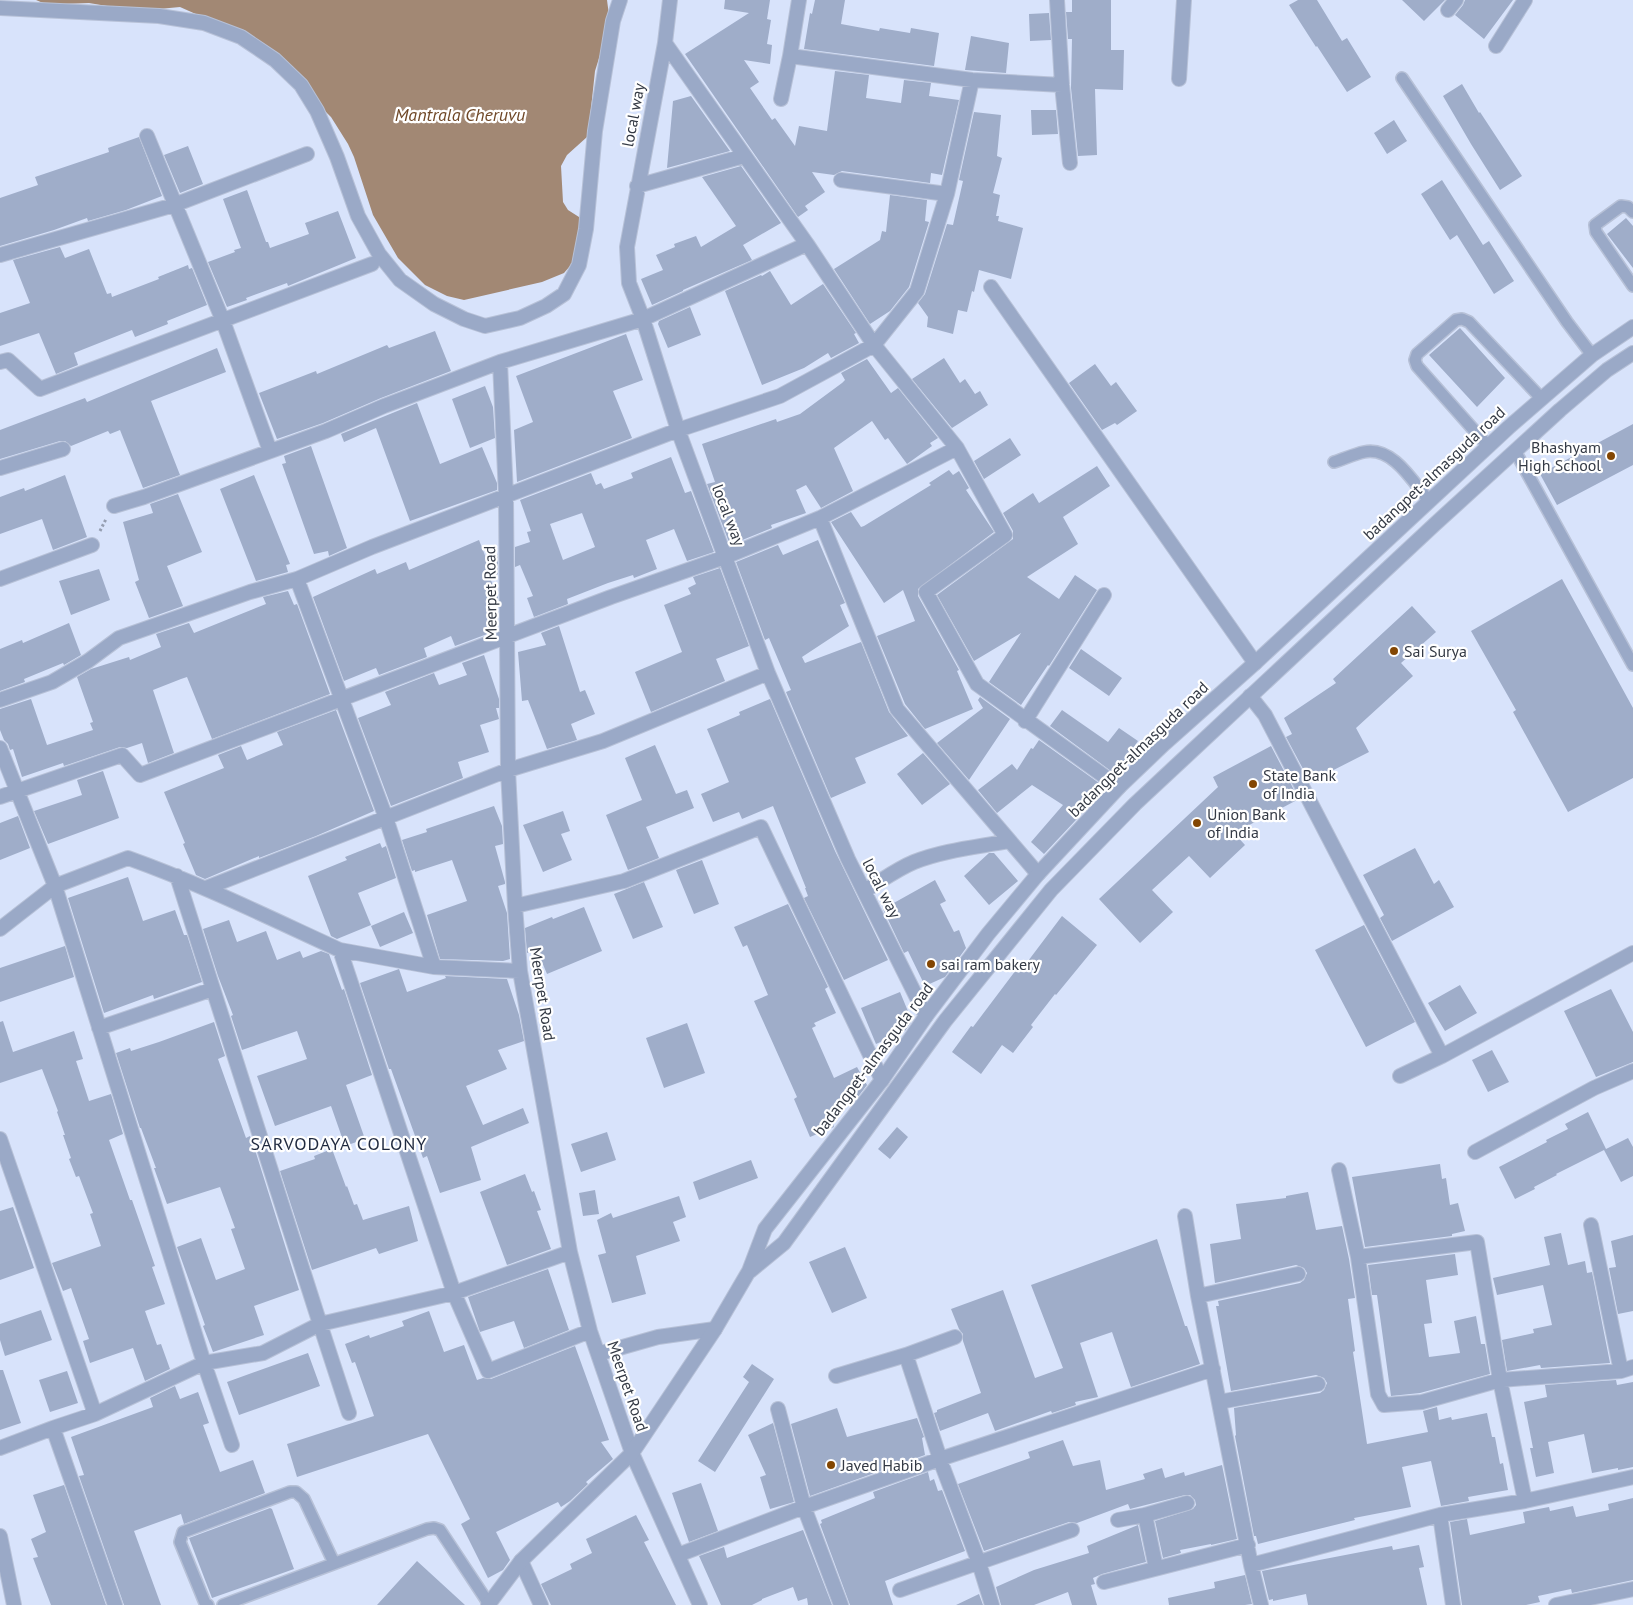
<svg xmlns="http://www.w3.org/2000/svg" width="1633" height="1605" font-family="'PT Sans',sans-serif">
<rect width="100%" height="100%" fill="#d8e3fb"/>
<!-- water -->
<path fill="#a28874" d="M36 0H607L610 23 595 71 589 127 587 137 567 155 561 166 563 202 568 210 579 217 582 225 576 259 564 273 542 282 464 300 447 296 425 285 398 258 373 215 354 157 348 144 331 117 321 107 304 79 278 53 261 43 180 7 159 9 143 12 89 3 61 4 43 3Z"/>
<!-- building -->
<path fill="#9fadc9" fill-rule="evenodd" d="M725 0H770L767 19 771 20 767 44 772 45 770 64 744 60 759 82 750 88 772 120 775 118 795 146 799 126 827 131 835 71 869 75 866 98 901 103 904 80 931 83 929 96 959 100 942 175 931 173 930 183 842 171 834 175 812 172 825 192 805 206 808 210 798 217 685 54 749 13 724 9Z
M815 0H845L841 24 879 31 880 28 910 33 911 28 939 33 934 66 804 49 810 13 812 14Z
M1072 0H1111V50H1124L1123 90 1095 89 1097 155 1078 156 1071 88 1072 39H1068L1066 12H1072Z
M1298 0H1317L1342 41 1347 38 1371 77 1347 92 1317 46 1316 47 1289 5Z
M1402 0H1445L1424 21Z
M1465 0H1513L1484 39 1455 15 1463 5Z
M1049 13 1051 40 1030 41 1029 14Z
M971 36 1009 43 1006 73 965 70Z
M1462 84 1479 113 1480 112 1522 176 1500 190 1471 144 1443 96Z
M691 96 730 151 667 168 673 101Z
M1031 110H1056L1058 134 1032 135Z
M974 112 1001 115 997 156 1002 158 993 193 1000 195 996 216H999L998 221 1023 228 1011 279 979 270 974 292 972 291 967 312 958 310 953 334 927 327 928 317 918 303 925 294 947 224 953 225 963 181 959 180Z
M1394 120 1407 141 1387 154 1374 133Z
M139 137 162 196 126 210 88 221 87 218 54 230 0 246V198L38 185 35 177 109 152 108 148Z
M188 146 203 184 180 193 164 155Z
M741 166 781 223 743 245 752 260 683 290V291L652 305 641 279 663 270 656 255 675 247 674 244 696 236 701 247 736 226 702 177Z
M1442 180 1483 245 1489 241 1514 281 1494 294 1457 235 1450 240 1421 194Z
M247 190 266 242H268L270 248 309 234 305 223 338 211 356 258 288 286 287 283 246 298 247 300 227 307 208 262 235 252 234 250 241 248 223 199Z
M890 195 927 200 925 221 929 222 909 287 890 311 870 324 834 269 880 240 882 231 886 232Z
M1626 218 1633 226V268L1607 234Z
M60 247 65 258 89 249 107 294 111 293 112 297 159 279 158 277 188 265 189 269 192 268 207 305 167 321 168 324 135 337 132 330 74 353 78 365 56 374 39 333 0 346V313L30 303 13 260Z
M770 271 791 305 823 284 856 333 854 334 859 343 831 358 828 353 804 368 762 385 725 291 761 275 762 276Z
M690 307 701 335 668 348 658 324 659 321Z
M1460 328 1505 378 1477 407 1429 355Z
M435 331 451 371 381 398 323 423 277 439 259 393 316 371 317 374 387 345 389 348Z
M626 334 643 380 613 391 632 438 517 482 514 430 533 422 516 376Z
M217 348 226 372 151 401 180 475 143 488 120 430 110 434 108 431 71 446 65 441H60L0 459V430L85 398 87 402Z
M944 358 960 383 965 379 975 394 980 391 988 405 952 428 912 379Z
M867 359 891 393 898 388 938 438 930 443 932 446 907 464 888 438 885 440 872 421 834 448 853 491 821 508 806 485 796 490 806 513 771 525 772 528 730 545 707 484 715 482 702 444 776 419 777 422 800 414 842 383 845 380 841 373Z
M1095 364 1111 386 1116 382 1137 411 1117 425 1115 423 1102 430 1069 383Z
M485 386 493 407 495 438 470 448 452 399Z
M417 403 440 464 482 447 497 483V490L410 521 376 428 344 442 341 434Z
M1633 424V465L1557 505 1540 474Z
M1010 438 1021 455 984 479 974 461Z
M311 446 347 548 329 556 328 551 314 554 282 464 286 463 284 456Z
M671 457 685 493 691 491 714 552 687 561 674 529 646 540 657 569 634 578 633 575 608 583 567 599 568 604 534 617 527 598 533 596 520 565 515 567V547L530 542 527 532 531 531 520 500 591 473 596 485 601 483 604 489 633 478 631 473ZM582 513 595 547 563 560 550 524Z
M1097 466 1110 486 1063 517 1078 544 1027 577 1059 599 1075 575 1097 590 1049 666 1048 665 1021 705 989 682 1021 633 974 661 937 595 1013 539V531L1003 513 1033 493 1039 503Z
M949 470 953 475 959 471 969 488 966 490 994 532 918 589V596L959 670 957 671 973 709 925 729 905 704 877 636 915 621 903 590 884 603 831 522 851 512 861 527 864 526 931 485 929 483Z
M65 475 87 537 53 550 42 519 0 534V497L24 488 25 491Z
M254 475 290 564 286 565 288 572 256 581 220 489Z
M178 494 202 552 167 566 183 606 149 618 135 582 139 580 123 522 153 513 150 504Z
M479 540 486 558 498 554V574L490 578 498 597V601L493 603 498 617V630L455 646 451 636 424 648 427 657 379 675 376 668 344 681 313 597 375 569 377 574 406 562 409 570Z
M818 540 845 603 840 605 849 626 802 657 805 663 861 642 889 712 908 736 855 758 866 783 831 798 786 692 791 690 769 638 765 640 736 562 778 545 783 555Z
M720 568 749 646 716 659 725 681 651 712 635 672 682 652 664 605 691 594 688 588 696 584 693 577Z
M99 569 110 600 71 615 59 581Z
M1562 579 1633 708V778L1568 812 1513 712 1516 710 1471 631Z
M288 591 294 605 297 604 330 694 212 739 187 677 181 679 153 690 174 753 148 763 142 743 127 748 120 747 64 766 63 763 22 777 13 749 10 750 8 744 4 740 0 730V709L31 699 47 745 93 730 90 723 93 722 77 677 91 669 129 657 130 660 161 647 156 634 189 623 194 633 266 604 263 597Z
M1412 606 1436 632 1401 663 1413 676 1356 728 1369 752 1310 782 1286 737 1292 734 1284 718 1336 683 1333 679Z
M69 623 81 655 64 665 63 663 24 679 25 682 0 691V649L22 640 23 643Z
M559 626 580 692 585 690 595 714 571 724 577 740 547 749 528 700 522 701 518 652 546 645 541 633Z
M1081 649 1122 678 1109 696 1069 668Z
M484 655 499 699V708H496L499 719 480 725 489 752 458 762 463 778 391 806 358 718 391 705 385 692 434 673 439 685 467 675 462 663Z
M980 697 1010 719 969 780 937 743 983 708 978 700Z
M770 699 835 851 888 960 844 980 804 898 808 896 805 888H806L773 806 742 819 739 812 713 822 701 794 729 782 707 729 740 715 739 712Z
M336 710 374 811 316 836 259 858V856L205 879 196 875 183 844 185 843 164 792 224 768 218 755 241 746 247 760 283 745 277 732Z
M1062 710 1108 742 1119 728 1138 741 1115 774 1050 726Z
M1039 740 1106 788 1044 854 1031 842 1063 805 1032 785 997 813 978 790 1012 764 1017 770 1031 748 1033 749Z
M655 745 676 794 687 790 694 808 646 827 659 858 628 870 606 815 642 800 625 758Z
M1271 746 1294 790 1292 791 1297 800 1234 833 1245 845 1210 878 1189 856 1152 890 1173 912 1140 943 1099 899 1218 787 1213 777Z
M923 753 950 784 922 805 897 774Z
M103 771 119 818 48 844 34 811 82 795 77 780Z
M494 806 502 826 503 844 495 846 505 882V884L498 886 507 913 510 959 503 961 440 959 427 915 467 901 452 860 415 872V870L412 871 402 840 427 832 426 829Z
M563 811 570 831 561 834 572 860 543 872 523 825Z
M18 816 30 848 0 860V823Z
M380 843 382 848 386 846 396 878 358 893 371 925 337 939 331 936 308 876 347 860 345 857Z
M1415 848 1434 884 1439 880 1454 907 1392 941 1380 918 1384 915 1363 875Z
M989 853H994L1018 881 989 905 964 876Z
M702 860 719 904 694 914 676 870Z
M128 877 143 921 175 910 184 935H187L202 982 154 999 153 995 104 1013 68 898Z
M935 880 946 901 940 904 954 932 959 930 966 948 945 977 925 986 908 951 904 953 883 909Z
M644 882 663 927 633 939 614 894Z
M788 904 828 987 825 989 836 1013 814 1023 816 1026 812 1028 834 1078 857 1067 867 1085 854 1102 830 1116 834 1127 810 1137 794 1099 797 1097 754 1001 768 995 747 945 743 947 734 927Z
M584 907 602 951 547 974 537 950 527 953 525 928 552 917 553 919Z
M404 912 413 933 380 947 371 926Z
M1062 916 1097 945 1056 995 1055 994 1031 1025 1033 1027 1013 1053 1002 1045 981 1074 952 1052 971 1026 973 1027 1016 970 1019 973Z
M229 920 237 942 266 931 277 960 300 951 303 958 321 951 329 954 342 990 344 989 372 1075 346 1085 365 1139 345 1146 331 1106 275 1126 257 1076 307 1059 297 1031 242 1050 231 1016 233 1015 218 976 203 929Z
M1364 925 1415 1022 1366 1047 1315 950Z
M65 946 74 977 0 1002V968Z
M399 969 407 992 446 978 445 976 507 979 519 1015 524 1041 498 1050 507 1069 466 1086 483 1125 523 1108 529 1123 471 1147 481 1180 440 1193 427 1156 423 1158 391 1069H389L360 983Z
M1460 985 1477 1013 1445 1031 1428 1003Z
M1611 989 1633 1032V1062L1596 1077 1564 1011Z
M900 992 912 1021 905 1031 876 1044 861 1008Z
M3 1021 13 1052 74 1031 83 1059 76 1061 89 1101 111 1094 123 1134 109 1140 130 1200H132L155 1266 152 1267 165 1304 145 1311 157 1345 161 1344 170 1369 145 1381 133 1348 90 1363 83 1341 89 1339 71 1288 63 1291 52 1263 101 1246 90 1214 93 1213 79 1176 76 1177 69 1159 71 1158 63 1135H65L57 1112 58 1111 42 1069 0 1083V1022Z
M214 1022 225 1056 218 1059 246 1138 250 1136 256 1153 299 1290 254 1306 264 1335 213 1352 203 1326 205 1325 177 1247 201 1238 216 1280 245 1269 231 1229 235 1228 220 1187 167 1204 154 1168H156L141 1128H140L116 1053 130 1048 131 1051 159 1042Z
M687 1023 705 1073 664 1088 646 1038Z
M1492 1050 1509 1082 1488 1092 1472 1060Z
M1588 1112 1606 1149 1628 1138 1633 1147V1176L1621 1182 1604 1150 1556 1174 1557 1175 1534 1187 1535 1189 1515 1199 1499 1167 1547 1142 1546 1140 1568 1129 1565 1124Z
M897 1127 908 1137 890 1159 878 1149Z
M607 1132 616 1160 581 1172 571 1144Z
M332 1149 346 1187 347 1186 354 1205 357 1204 363 1220 409 1206 418 1241 379 1254 376 1248 312 1270 280 1171 315 1159 314 1156Z
M751 1160 758 1178 699 1200 693 1182Z
M1440 1164 1442 1179 1446 1178 1450 1205 1458 1203 1465 1231 1452 1234V1236L1365 1247 1352 1177Z
M525 1174 532 1192 534 1191 541 1210 537 1211 551 1249 507 1265 480 1192Z
M595 1190 599 1214 583 1216 579 1193Z
M1308 1192 1316 1230 1342 1226 1349 1259 1355 1298 1348 1299 1355 1351 1353 1352 1367 1444 1428 1432 1423 1411 1437 1407 1439 1420 1451 1417 1452 1420 1487 1413 1492 1437H1495L1500 1464 1503 1463 1508 1490 1468 1497 1469 1501 1441 1506 1431 1461 1402 1467 1411 1507 1354 1518 1355 1520 1258 1544 1256 1536H1254L1235 1436 1236 1435 1234 1408 1320 1393 1324 1390 1327 1383 1324 1378 1316 1375 1231 1391 1216 1306H1219L1218 1301 1300 1283 1304 1280 1307 1273 1304 1268 1296 1265 1215 1283 1210 1244 1241 1239 1236 1204 1286 1198V1196Z
M679 1196 686 1217 673 1222 680 1241 636 1256 646 1294 612 1303 598 1255 606 1253 597 1220 611 1213 613 1218Z
M13 1207 34 1268 0 1280V1211Z
M1561 1233 1568 1265 1585 1261 1587 1273 1592 1272 1610 1363 1541 1368 1540 1365 1507 1371 1502 1340 1534 1333 1533 1329 1552 1325 1543 1285 1497 1295 1493 1278 1550 1265 1544 1237Z
M1633 1235V1311L1618 1314 1609 1268 1616 1267 1611 1241Z
M1157 1239 1185 1326H1187L1200 1364 1131 1387 1112 1332 1080 1343 1098 1397 1075 1402 1076 1405 1052 1413 1051 1411 995 1431 988 1413 940 1431 934 1413 937 1412V1410L981 1393 963 1341V1334L959 1329 951 1309 1003 1290 1035 1378 1063 1368 1031 1285Z
M845 1247 867 1298 832 1313 809 1262Z
M1455 1254 1458 1275 1426 1280 1432 1323 1424 1324 1429 1357 1460 1353 1454 1321 1476 1316 1481 1344H1485L1490 1374 1420 1393 1391 1396 1377 1295H1372L1368 1265Z
M548 1269 569 1330 524 1348 514 1321 480 1332 468 1297Z
M41 1310 52 1340 5 1356 0 1340V1324Z
M429 1311 444 1352 464 1345 477 1380 483 1378 491 1379 575 1346 609 1440 601 1442 613 1459 586 1482 588 1484 570 1501 561 1507 558 1502 496 1532 510 1560 503 1570 488 1578 461 1524 470 1519 428 1434 297 1477 287 1444 374 1416 355 1362 352 1363 345 1344 369 1335 370 1338 404 1326 402 1321Z
M308 1353 320 1386 239 1415 227 1382Z
M752 1364 774 1379 715 1472 698 1461 749 1382 743 1377Z
M0 1370H3L21 1423 0 1430Z
M67 1371 78 1403 50 1412 39 1380Z
M1616 1380 1617 1385 1633 1382V1467L1618 1470V1468L1592 1473 1584 1434 1548 1442 1554 1473 1536 1477 1530 1448H1533L1524 1402 1547 1397 1545 1385Z
M175 1386 180 1399 198 1392 209 1423 203 1425 220 1472 253 1460 265 1493 184 1524 181 1514 134 1531 161 1605H124L79 1476 84 1475 71 1437 153 1407 150 1398Z
M837 1408 847 1437 917 1418 924 1437 922 1438 925 1455 810 1496 791 1424Z
M773 1423 794 1502 770 1509 760 1477 766 1475 748 1435Z
M1063 1440 1073 1466 1100 1460 1106 1490 1145 1479 1143 1474 1162 1468 1165 1478 1184 1472 1185 1476 1222 1465 1237 1539 1211 1545V1544L1180 1550 1181 1553 1163 1558 1155 1521 1193 1509 1196 1505 1195 1500 1190 1495H1185L1130 1509 1128 1504 1077 1523 1069 1522 984 1551 958 1484 1030 1458 1028 1452Z
M928 1472 930 1481 934 1479 938 1491 942 1490 965 1551 885 1581 893 1605H850L820 1524 822 1523 821 1520 875 1498 873 1492Z
M701 1483 718 1531 689 1542 672 1493Z
M64 1485 106 1605H51L33 1558 38 1557 31 1539 46 1532 33 1495Z
M1633 1498V1580L1572 1593 1571 1589 1538 1596 1540 1602 1526 1605H1462L1450 1522 1467 1519 1470 1535 1525 1523 1523 1512 1549 1507 1550 1511 1573 1506 1576 1517 1609 1510 1608 1504Z
M270 1508 272 1509 294 1569 212 1598 189 1538Z
M636 1515 649 1540 644 1542 676 1605H551L541 1584 572 1569 570 1564 592 1553 586 1539Z
M1138 1525 1146 1562 1102 1574 1093 1578 1095 1584 1091 1585 1097 1605H1072L1068 1592 1034 1605H1001L996 1587 1034 1570 1089 1553 1087 1546Z
M803 1530 832 1605H808L807 1598 798 1601 793 1587 762 1599V1600L752 1605H721L699 1556 724 1547 727 1558Z
M1419 1545 1424 1567 1419 1568 1427 1605H1308L1306 1594 1273 1601V1599L1269 1600 1262 1571 1392 1546 1393 1550Z
M417 1561 465 1605H377Z
M1245 1575 1252 1604 1245 1605H1169L1168 1598 1215 1588 1214 1582Z
M979 1594 983 1605H956Z"/>
<g fill="none" stroke-linecap="round" stroke-linejoin="round">
<defs>
<path id="service" d="M1402 78 1567 322 1592 355
M1633 212 1628 207 1621 206 1595 225 1596 232 1633 286
M1488 446 1417 366 1415 360 1417 354 1456 320 1462 319 1469 322 1542 399
M1515 451 1633 665
M1334 462C1344 459 1354 454 1364 452 1393 446 1413 482 1429 501
M208 1605 205 1603 180 1542 183 1532 290 1492H296L304 1499 334 1563
M223 1605 427 1529 434 1528 440 1530 489 1604"/>
<path id="minor" d="M670 0 665 43 627 247 629 283 643 319 678 430 768 673 848 859 926 1016
M799 0 790 56 972 80 1062 85
M1057 0 1062 85 1070 163
M0 8 159 16 204 23 241 37 275 60 301 85 317 111 337 157 358 216 379 254 400 280 434 304 464 319 485 326 520 318 546 306 564 294 579 265 586 229 595 131 613 21 620 0
M1448 10 1456 0
M665 43 807 244 874 345 957 448 1005 535 926 592 977 684 1119 787
M1496 46 1525 0
M1179 79 1184 0
M781 99 790 56
M147 136 223 321 270 451
M841 180 947 194
M637 186 744 156
M0 255 174 205 307 154
M991 287 1255 663
M0 362 8 360 40 389 372 264
M500 362 506 496 508 770 515 906 520 971 570 1252 590 1331 632 1453 700 1605
M0 468 63 449
M114 506 144 497 326 431 384 406 500 362 643 319 807 244
M820 518 897 709 1038 874
M0 579 92 545
M297 579 386 818 434 967
M1250 696 1265 715 1442 1056
M0 700 52 682 88 661 119 638 250 592 297 579 372 547 678 430 780 396 874 345 917 291 947 194 972 80
M1025 721 1104 595
M0 748 55 886 0 929
M0 797 122 755 140 775 611 597 725 557 820 518 957 448
M177 876 320 1324 454 1293 570 1252
M206 888 508 770 603 741 768 673
M864 891C881 881 897 869 914 862 944 850 978 847 1009 841
M515 906 624 881 761 827 882 1080
M520 971 434 967 340 950 454 1293 488 1371 590 1331
M99 1028 213 989
M1400 1076 1442 1056 1633 953
M0 1139 95 1414 53 1428 115 1605
M1475 1152 1594 1088 1633 1071
M1339 1170 1358 1257 1378 1394 1384 1405 1422 1402 1500 1380 1621 1371 1633 1367
M1185 1216 1198 1296
M1591 1225 1621 1371
M1358 1257 1477 1242 1500 1380 1525 1501
M955 1337 906 1355 942 1465 979 1563 992 1605
M598 1354 658 1337 715 1329
M836 1376 906 1355
M1219 1402 1318 1384
M95 1414 204 1363 263 1353 320 1324 349 1413
M232 1445 204 1363 55 886 128 858C201 884 270 918 340 950
M0 1448 53 1428
M1145 1515 1187 1503
M1440 1515 1453 1605
M1118 1520 1145 1515 1156 1568
M0 1536 14 1605
M678 1555 804 1507 778 1409
M521 1561 541 1605
M1251 1565 1440 1515 1525 1501 1633 1477
M1104 1582 1248 1545
M900 1590 1072 1530
M841 1605 804 1507 940 1459 1213 1369
M1261 1605 1251 1565 1198 1296 1298 1274
M1556 1605 1633 1589"/>
<path id="tertiary" d="M750 1271 784 1243 945 1021 1051 890 1135 804 1434 525 1560 410 1607 370 1633 353
M488 1605 521 1561 632 1453 715 1329 749 1271 765 1229 882 1080 926 1016 988 934 1038 874 1119 787 1164 744 1255 663 1509 427 1592 355 1633 327"/>
</defs>
<!-- service casing -->
<use href="#service" stroke="#b7c1d7" stroke-width="14"/>
<!-- minor casing -->
<use href="#minor" stroke="#b7c1d7" stroke-width="16"/>
<!-- tertiary casing -->
<use href="#tertiary" stroke="#b7c1d7" stroke-width="16"/>
<!-- path -->
<path stroke="#959eb1" stroke-width="3" stroke-dasharray="2.5 2.5" stroke-linecap="butt" d="M100 531 106 519"/>
<!-- service -->
<use href="#service" stroke="#9aa9c7" stroke-width="11"/>
<!-- minor -->
<use href="#minor" stroke="#9aa9c7" stroke-width="14"/>
<!-- tertiary -->
<use href="#tertiary" stroke="#9aa9c7" stroke-width="14"/>
</g>
<!-- markers -->
<g fill="#834602" stroke="#fff" stroke-width="2">
<circle cx="1611" cy="456" r="5"/>
<circle cx="1394" cy="651" r="5"/>
<circle cx="1253" cy="784" r="5"/>
<circle cx="1197" cy="823" r="5"/>
<circle cx="931" cy="964" r="5"/>
<circle cx="831" cy="1465" r="5"/>
</g>
<g text-anchor="middle" dominant-baseline="central" stroke-width="4.5" stroke-linejoin="round" paint-order="stroke">
<!-- street labels -->
<g font-size="16" fill="#343a45" stroke="#fff">
<text transform="translate(633 115) rotate(-79)">local way</text>
<text transform="translate(1434 473) rotate(-43)">badangpet-almasguda road</text>
<text transform="translate(729 515) rotate(69)">local way</text>
<text transform="translate(490 593) rotate(-91)">Meerpet Road</text>
<text transform="translate(1138 749) rotate(-44)">badangpet-almasguda road</text>
<text transform="translate(882 888) rotate(63)">local way</text>
<text transform="translate(543 994) rotate(81)">Meerpet Road</text>
<text transform="translate(873 1059) rotate(-53)">badangpet-almasguda road</text>
<text transform="translate(628 1386) rotate(71)">Meerpet Road</text>
</g>
<!-- poi labels -->
<g font-size="16" fill="#343a45" stroke="#fff" text-anchor="start">
<text x="1601" y="447" text-anchor="end">Bhashyam<tspan x="1601" dy="18">High School</tspan></text>
<text x="1404" y="651">Sai Surya</text>
<text x="1263" y="775">State Bank<tspan x="1263" dy="18">of India</tspan></text>
<text x="1207" y="814">Union Bank<tspan x="1207" dy="18">of India</tspan></text>
<text x="941" y="964">sai ram bakery</text>
<text x="841" y="1465">Javed Habib</text>
</g>
<!-- water labels -->
<g font-size="18" font-style="italic" fill="#6f4726" stroke="#fff">
<text x="460" y="114">Mantrala Cheruvu</text>
</g>
<!-- neighbourhood labels -->
<g font-size="18" letter-spacing="1" fill="#1f293f" stroke="#fff">
<text x="339" y="1143">SARVODAYA COLONY</text>
</g>
</g>
</svg>
